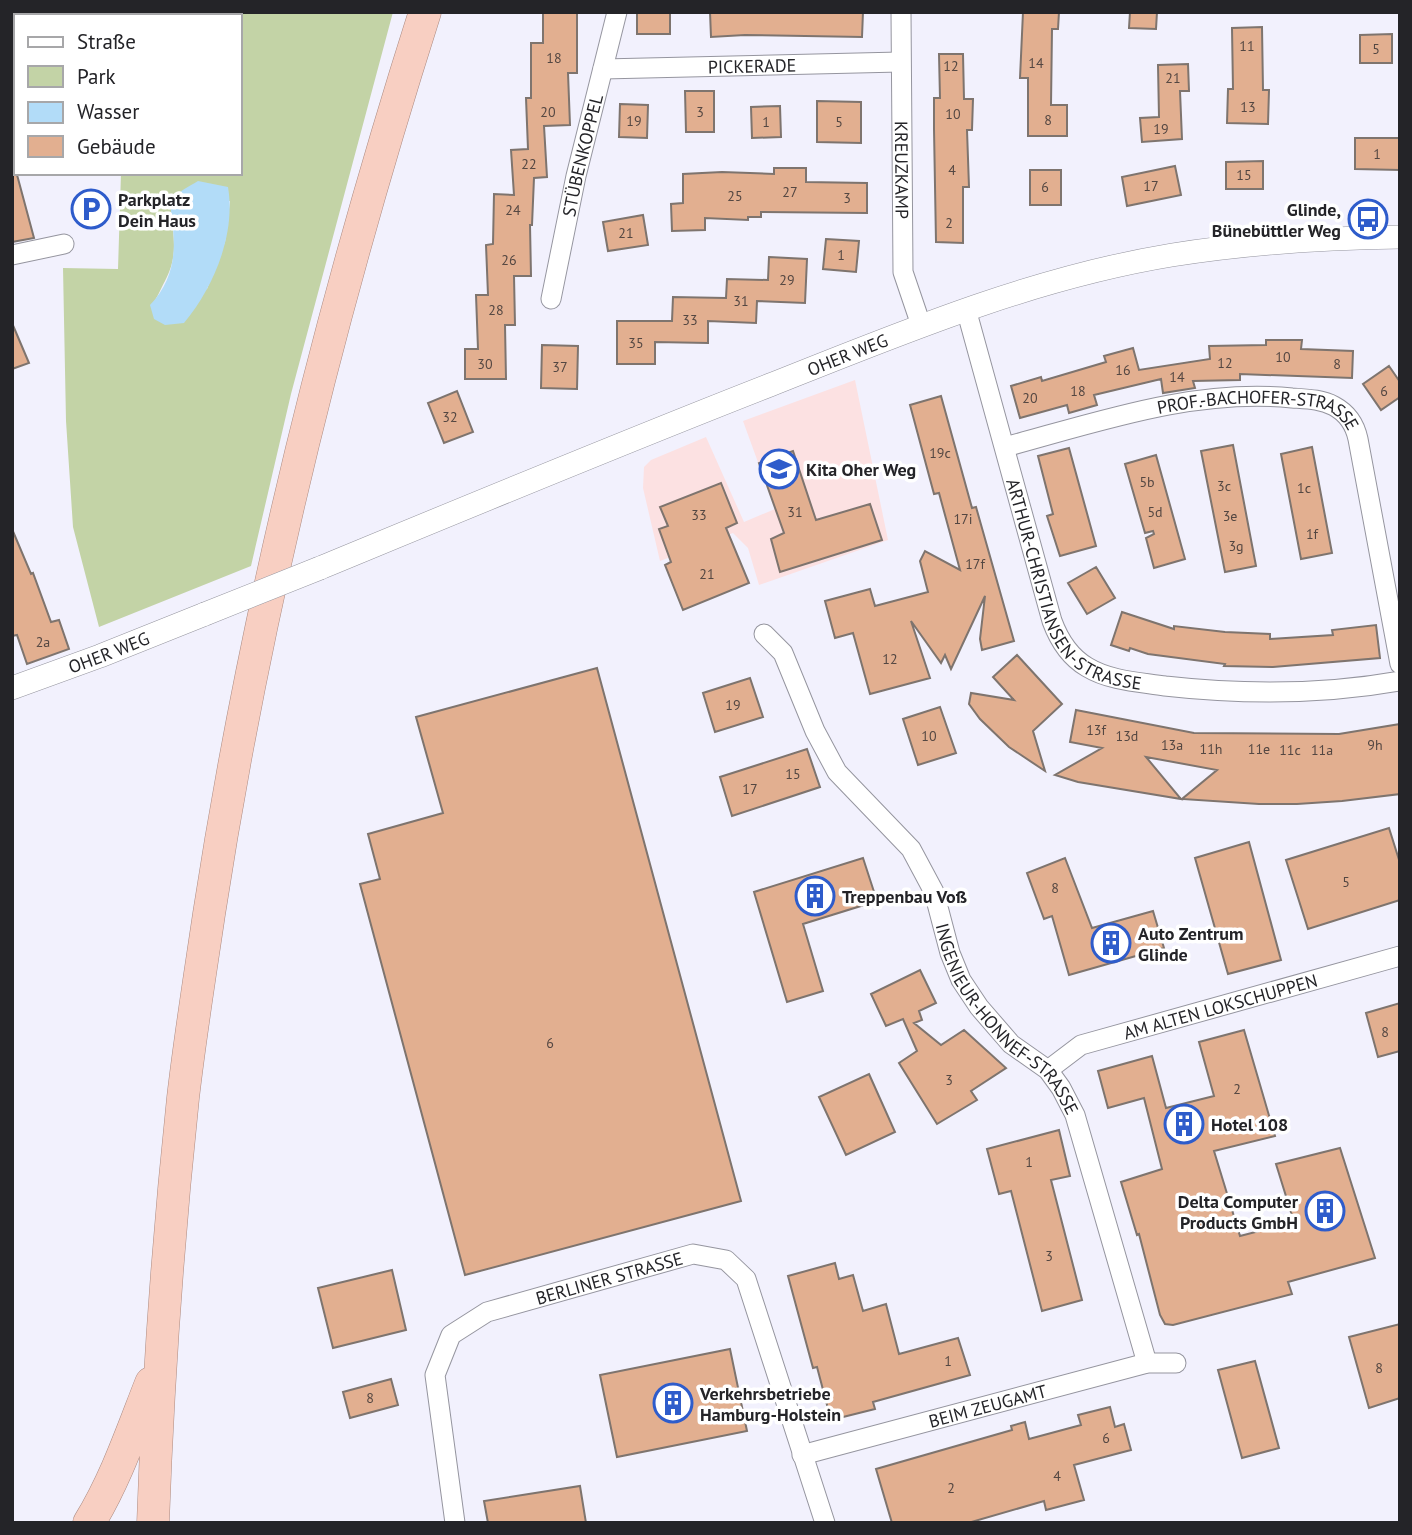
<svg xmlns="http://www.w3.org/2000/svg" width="1412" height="1535" font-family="'PT Sans',sans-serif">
<rect width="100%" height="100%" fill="#f2f1fd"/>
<!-- education -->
<path fill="#fce1e2" d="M855 380 888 540 759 585 748 548 733 533 660 561 643 488 644 467 651 460 706 437 744 522 775 509 743 421Z"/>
<!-- green -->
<path fill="#c3d3a6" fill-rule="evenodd" d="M168 12H393L291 394 251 566 99 627 73 527 66 421 63 268 118 269 121 173H240V16H169ZM230 201 225 242 207 289 151 306C158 297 160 290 165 281 178 256 174 240 171 213Z"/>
<!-- water -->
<path fill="#b2dcf8" d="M198 181 228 187C236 234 214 287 184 323L165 325 154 319 150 305C171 283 176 258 173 229 172 220 169 209 173 201 176 192 190 186 198 181Z"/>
<!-- building -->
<path fill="#e2af90" stroke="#7e746e" stroke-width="2" d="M543 12H577V73H568L570 125 544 126 547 177 534 178 532 225H530L531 276H514L515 325H505L506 379H465V349H478L476 295H488L486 245 493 244 494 194 514 195 511 150 528 149 526 98H531V43H543Z
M637 12H670V34H637Z
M710 12H863L862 37 745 35 711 37Z
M1023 12H1059L1058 29H1052L1051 105H1067V136H1028V78H1020Z
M1130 12H1157L1156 29 1129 28Z
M1262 27 1263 90H1269L1268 124 1227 123 1228 89H1233L1232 28Z
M1392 34V63H1360V35Z
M939 54H963L964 99H973L972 130H967L969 187H963V243L936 242 934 129V98H940Z
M1188 64 1189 91H1180L1182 139 1142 142 1140 118 1159 117 1158 65Z
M685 91H714V132H686Z
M817 101 861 102V143L817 142Z
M620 104 648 105 647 138 619 137Z
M780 106 781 137 752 138 751 107Z
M1355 138H1400V170L1355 169Z
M1263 161V189H1226V162Z
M1175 166 1181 195 1127 206 1122 177Z
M774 168H806V182L867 183V213L761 212V217H748V220L705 218V230L672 231 671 204 683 203V174L722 172 774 174Z
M1030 170H1061V205H1030Z
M16 171 34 238 12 242V172Z
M643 215 648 245 608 251 603 222Z
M826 239 859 241 856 272 823 269Z
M769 257 807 259 805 303 757 301 756 323 708 321V343L655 342V364H617V321H672L673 297 726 298 727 279 768 280Z
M12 323 29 363 12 369Z
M1266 340H1302L1301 349 1353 351 1352 378 1240 374V380L1193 381 1195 388 1163 393 1161 379 1094 395 1097 405 1069 413 1067 405 1020 418 1011 386 1041 377 1042 381 1106 362 1104 356 1133 348 1139 370 1210 359 1209 346 1266 345Z
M542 345 578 346 577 389 541 388Z
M1389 366 1400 382V397L1381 410 1363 384Z
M457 391 473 432 444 443 428 403Z
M941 396 972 508 976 507 1014 641 982 650 980 639 985 596 951 669 945 655 941 663 911 621 930 678 870 694 853 633 835 638 825 601 870 589 875 606 928 592 920 561 925 551 960 570 939 493 934 494 910 405Z
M1233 445 1256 566 1225 572 1201 451Z
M1312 447 1332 553 1301 559 1281 454Z
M1069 448 1096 546 1060 556 1047 516 1053 514 1038 456Z
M793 451 816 520 870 504 882 540 780 572 771 539 784 533 759 463Z
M1156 455 1185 559 1154 568 1146 538 1154 534 1153 531 1145 533 1125 464Z
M721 483 737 523 726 528 749 583 683 610 665 565 671 562 659 529 668 526 660 507Z
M12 529 31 574 33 573 51 622 59 620 69 649 27 664 17 635 12 636Z
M1096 567 1115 598 1087 614 1068 583Z
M1122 612 1174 629V626L1225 632 1270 634V639L1333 635 1332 630 1376 625 1380 658 1273 667 1224 666 1225 664 1148 654 1130 648 1129 651 1111 645Z
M1017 655 1062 704 1033 731 1045 771 1009 747 980 719 969 704 971 693 1014 700 993 677Z
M597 668 741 1201 465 1275 360 884 380 879 368 834 443 813 416 717Z
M750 678 763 717 715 732 703 693Z
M940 707 956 753 918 765 903 719Z
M1076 710 1194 733 1339 734 1400 724V794L1342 801 1297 804H1259L1182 799 1217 770 1146 757 1181 799 1078 782 1055 775 1102 748 1070 742Z
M807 749 820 787 732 816 720 777Z
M1389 828 1400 863V900L1308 929 1286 860Z
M1249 842 1281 960 1228 974 1195 858Z
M863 858 877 901 803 924 823 991 787 1002 754 892Z
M1065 858 1092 928 1153 911 1164 948 1069 975 1052 916 1044 919 1027 873Z
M920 970 936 1003 919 1011 922 1020 914 1023 941 1045 964 1030 1006 1068 971 1091 977 1100 937 1124 899 1063 917 1051 903 1019 886 1026 871 994Z
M1400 1003V1051L1378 1057 1366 1013Z
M1244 1030 1275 1136 1214 1151 1240 1236 1294 1222 1276 1164 1340 1148 1375 1258 1288 1282 1292 1294 1173 1325 1165 1324 1160 1315 1139 1234 1137 1235 1121 1182 1162 1169 1144 1098 1108 1108 1098 1071 1152 1056 1166 1108 1214 1096 1199 1042Z
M869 1074 895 1132 846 1155 819 1097Z
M1059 1130 1070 1176 1051 1180 1082 1300 1042 1311 1011 1191 999 1194 987 1149Z
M835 1263 839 1279 853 1275 863 1311 886 1304 899 1354 958 1338 970 1375 873 1402 875 1409 831 1420 817 1367 813 1368 788 1276Z
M392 1270 406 1330 333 1348 318 1288Z
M1400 1324V1398L1369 1408 1349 1337Z
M730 1349 747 1431 617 1457 600 1375Z
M1255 1361 1279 1448 1242 1458 1218 1370Z
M391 1379 398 1405 350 1418 343 1392Z
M1110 1407 1115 1427 1124 1424 1131 1450 1074 1465 1084 1500 1046 1510 1044 1501 968 1523H892L876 1469 1012 1430 1011 1426 1025 1422 1029 1439 1081 1425 1078 1415Z
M580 1486 586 1523H488L484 1501Z"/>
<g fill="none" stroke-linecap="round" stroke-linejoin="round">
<defs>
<g id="minor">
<path id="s1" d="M901 12 903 272 921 325"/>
<path id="s2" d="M603 69 900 62"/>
<path d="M12 76 16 75"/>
<path d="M12 255 64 244"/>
<path id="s3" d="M551 299 576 176 617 12"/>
<path id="s4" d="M966 309 1052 621C1059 640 1070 657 1087 667 1110 681 1139 682 1165 686 1245 695 1321 695 1400 681"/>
<path id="s5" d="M1005 447C1098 422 1195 388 1292 398 1306 399 1321 399 1334 406 1347 413 1355 425 1358 439L1400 664"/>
<path id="s6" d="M764 634 783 653 815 731 837 772 911 849 934 892 950 953 961 980 979 1007 1011 1044 1048 1070 1061 1088 1075 1115 1147 1363"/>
<path id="s7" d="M1048 1070 1081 1045 1400 956"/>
<path id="s8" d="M802 1455 1147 1363H1176"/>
<path id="s9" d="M455 1523 435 1375 451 1335 487 1312 693 1254 726 1260 746 1279 825 1523"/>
</g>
<g id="tertiary">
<path id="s10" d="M320 568C470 506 619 444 770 385 901 333 1032 278 1172 255 1247 243 1324 238 1400 237"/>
<path id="s11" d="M12 688 100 656 205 614"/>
</g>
<path id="trunk" d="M89 1523C116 1479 132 1431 151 1383
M153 1523C158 1381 168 1239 183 1098 190 1037 200 975 209 914 256 608 331 307 425 12"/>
</defs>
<!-- minor casing -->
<use href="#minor" stroke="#95959f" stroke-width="21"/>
<!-- tertiary casing -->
<use href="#tertiary" stroke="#95959f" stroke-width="24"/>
<!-- trunk casing -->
<use href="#trunk" stroke="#ac8b82" stroke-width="33"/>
<!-- minor -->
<use href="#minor" stroke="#fff" stroke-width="19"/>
<!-- tertiary -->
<use href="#tertiary" stroke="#fff" stroke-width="23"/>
<!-- trunk -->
<use href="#trunk" stroke="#f8cfc2" stroke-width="32"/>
<defs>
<path id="tertiary-bridge" d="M205 614 320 568"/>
</defs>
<!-- tertiary-bridge casing -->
<use href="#tertiary-bridge" stroke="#95959f" stroke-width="24" stroke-linecap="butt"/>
<!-- tertiary-bridge -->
<use href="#tertiary-bridge" stroke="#fff" stroke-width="23"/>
</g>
<!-- icons -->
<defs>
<symbol id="parking-ring" viewBox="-11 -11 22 22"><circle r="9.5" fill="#fff" stroke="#2e5ccb" stroke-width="1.5"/><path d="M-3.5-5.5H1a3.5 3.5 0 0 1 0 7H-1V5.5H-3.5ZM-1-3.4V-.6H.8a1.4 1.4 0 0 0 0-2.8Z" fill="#2e5ccb"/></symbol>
<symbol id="bus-ring" viewBox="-11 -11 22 22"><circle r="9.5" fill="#fff" stroke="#2e5ccb" stroke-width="1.5"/><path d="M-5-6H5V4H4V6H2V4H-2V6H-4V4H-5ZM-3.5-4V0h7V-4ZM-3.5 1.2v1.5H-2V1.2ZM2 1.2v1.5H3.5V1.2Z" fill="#2e5ccb"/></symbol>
<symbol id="school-ring" viewBox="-11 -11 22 22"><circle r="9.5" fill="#fff" stroke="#2e5ccb" stroke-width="1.5"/><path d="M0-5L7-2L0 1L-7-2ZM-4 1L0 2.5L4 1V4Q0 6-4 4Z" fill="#2e5ccb"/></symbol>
<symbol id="building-ring" viewBox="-11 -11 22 22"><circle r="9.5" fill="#fff" stroke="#2e5ccb" stroke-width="1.5"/><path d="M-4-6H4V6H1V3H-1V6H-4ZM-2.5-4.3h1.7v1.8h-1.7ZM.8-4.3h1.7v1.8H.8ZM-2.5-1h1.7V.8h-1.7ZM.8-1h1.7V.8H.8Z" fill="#2e5ccb"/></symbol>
</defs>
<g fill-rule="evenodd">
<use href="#parking-ring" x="69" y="187" width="44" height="44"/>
<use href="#bus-ring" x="1346" y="197" width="44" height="44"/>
<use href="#school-ring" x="757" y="447" width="44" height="44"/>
<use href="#building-ring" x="793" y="874" width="44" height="44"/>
<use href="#building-ring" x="1089" y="921" width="44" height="44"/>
<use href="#building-ring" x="1162" y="1102" width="44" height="44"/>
<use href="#building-ring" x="1303" y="1189" width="44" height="44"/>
<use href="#building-ring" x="651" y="1381" width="44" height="44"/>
</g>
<g text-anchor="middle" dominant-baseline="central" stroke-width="7" stroke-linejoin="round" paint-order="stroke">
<!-- number labels -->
<g font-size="14" fill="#544742">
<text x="1247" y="46">11</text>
<text x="1376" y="49">5</text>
<text x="554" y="58">18</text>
<text x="1036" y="63">14</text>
<text x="951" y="66">12</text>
<text x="1173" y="78">21</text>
<text x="1248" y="107">13</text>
<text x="548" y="112">20</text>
<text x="700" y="112">3</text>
<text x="953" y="114">10</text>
<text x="1048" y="120">8</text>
<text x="634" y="121">19</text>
<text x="766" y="122">1</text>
<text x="839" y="122">5</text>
<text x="1161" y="129">19</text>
<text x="1377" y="154">1</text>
<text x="529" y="164">22</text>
<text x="952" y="170">4</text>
<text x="1244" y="175">15</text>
<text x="1151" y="186">17</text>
<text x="1045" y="187">6</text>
<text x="790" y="192">27</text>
<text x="735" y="196">25</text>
<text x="847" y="198">3</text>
<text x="513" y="210">24</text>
<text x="949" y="223">2</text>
<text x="626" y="233">21</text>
<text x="841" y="255">1</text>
<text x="509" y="260">26</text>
<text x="787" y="280">29</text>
<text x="741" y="301">31</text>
<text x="496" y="310">28</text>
<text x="690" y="320">33</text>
<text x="636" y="343">35</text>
<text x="1283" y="357">10</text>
<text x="1225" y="363">12</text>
<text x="485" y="364">30</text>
<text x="1337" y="364">8</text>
<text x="560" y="367">37</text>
<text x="1123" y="370">16</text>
<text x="1177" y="377">14</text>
<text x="1078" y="391">18</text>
<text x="1384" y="391">6</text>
<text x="1030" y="398">20</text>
<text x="450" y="417">32</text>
<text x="940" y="453">19c</text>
<text x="1147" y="482">5b</text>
<text x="1224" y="486">3c</text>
<text x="1304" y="488">1c</text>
<text x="795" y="512">31</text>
<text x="1155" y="512">5d</text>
<text x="699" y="515">33</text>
<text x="1230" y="516">3e</text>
<text x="963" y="519">17i</text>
<text x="1312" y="534">1f</text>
<text x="1236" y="546">3g</text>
<text x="975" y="564">17f</text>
<text x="707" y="574">21</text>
<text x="43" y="642">2a</text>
<text x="890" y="659">12</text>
<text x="733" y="705">19</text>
<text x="1096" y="730">13f</text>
<text x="929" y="736">10</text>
<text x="1127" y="736">13d</text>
<text x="1172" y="745">13a</text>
<text x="1375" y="745">9h</text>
<text x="1211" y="749">11h</text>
<text x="1259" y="749">11e</text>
<text x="1290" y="750">11c</text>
<text x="1322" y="750">11a</text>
<text x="793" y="774">15</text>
<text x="750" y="789">17</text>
<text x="1346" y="882">5</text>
<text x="1055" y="888">8</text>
<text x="1385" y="1032">8</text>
<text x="550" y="1043">6</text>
<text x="949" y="1080">3</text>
<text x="1237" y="1089">2</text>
<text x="1029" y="1162">1</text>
<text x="1049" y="1256">3</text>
<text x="948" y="1361">1</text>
<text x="1379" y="1368">8</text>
<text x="370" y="1398">8</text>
<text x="1106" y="1438">6</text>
<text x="1057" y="1476">4</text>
<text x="951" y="1488">2</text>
</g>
<!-- street labels -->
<g font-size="18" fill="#242428" stroke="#fff">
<text stroke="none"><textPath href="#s2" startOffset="149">PICKERADE</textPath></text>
<text stroke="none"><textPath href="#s3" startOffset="147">STÜBENKOPPEL</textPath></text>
<text stroke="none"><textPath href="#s1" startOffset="158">KREUZKAMP</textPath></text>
<text stroke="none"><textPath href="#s10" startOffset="569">OHER WEG</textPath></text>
<text stroke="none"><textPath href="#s5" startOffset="262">PROF.-BACHOFER-STRASSE</textPath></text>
<text stroke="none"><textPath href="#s4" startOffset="308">ARTHUR-CHRISTIANSEN-STRASSE</textPath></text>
<text stroke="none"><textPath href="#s11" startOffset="103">OHER WEG</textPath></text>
<text stroke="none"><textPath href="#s7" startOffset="186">AM ALTEN LOKSCHUPPEN</textPath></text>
<text stroke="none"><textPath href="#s6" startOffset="464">INGENIEUR-HONNEF-STRASSE</textPath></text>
<text stroke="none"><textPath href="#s9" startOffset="362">BERLINER STRASSE</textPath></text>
<text stroke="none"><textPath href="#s8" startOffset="192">BEIM ZEUGAMT</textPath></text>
</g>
<!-- poi labels -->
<g font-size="18" font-weight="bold" fill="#242428" stroke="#fff" text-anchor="start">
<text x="118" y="199">Parkplatz<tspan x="118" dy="21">Dein Haus</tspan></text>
<text x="1341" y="209" text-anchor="end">Glinde,<tspan x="1341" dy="21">Bünebüttler Weg</tspan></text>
<text x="806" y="469">Kita Oher Weg</text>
<text x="842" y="896">Treppenbau Voß</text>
<text x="1138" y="933">Auto Zentrum<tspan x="1138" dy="21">Glinde</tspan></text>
<text x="1211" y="1124">Hotel 108</text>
<text x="1298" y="1201" text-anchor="end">Delta Computer<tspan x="1298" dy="21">Products GmbH</tspan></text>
<text x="700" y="1393">Verkehrsbetriebe<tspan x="700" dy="21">Hamburg-Holstein</tspan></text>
</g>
</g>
<!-- border -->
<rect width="1412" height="1535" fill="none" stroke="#242428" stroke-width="28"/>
<!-- legend -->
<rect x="14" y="14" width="228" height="161" fill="#ffffff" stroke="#a7a7a9" stroke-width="2"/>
<rect x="28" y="37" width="35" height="10" fill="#ffffff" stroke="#a7a7a9" stroke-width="2"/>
<text x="77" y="49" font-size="21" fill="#242428">Straße</text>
<rect x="28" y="66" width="35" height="21" fill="#c3d3a6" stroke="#a7a7a9" stroke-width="2"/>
<text x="77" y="84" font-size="21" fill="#242428">Park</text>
<rect x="28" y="102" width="35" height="21" fill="#b2dcf8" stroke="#a7a7a9" stroke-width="2"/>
<text x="77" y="119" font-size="21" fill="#242428">Wasser</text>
<rect x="28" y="136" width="35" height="21" fill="#e2af90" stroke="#a7a7a9" stroke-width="2"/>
<text x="77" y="154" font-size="21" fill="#242428">Gebäude</text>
</svg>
